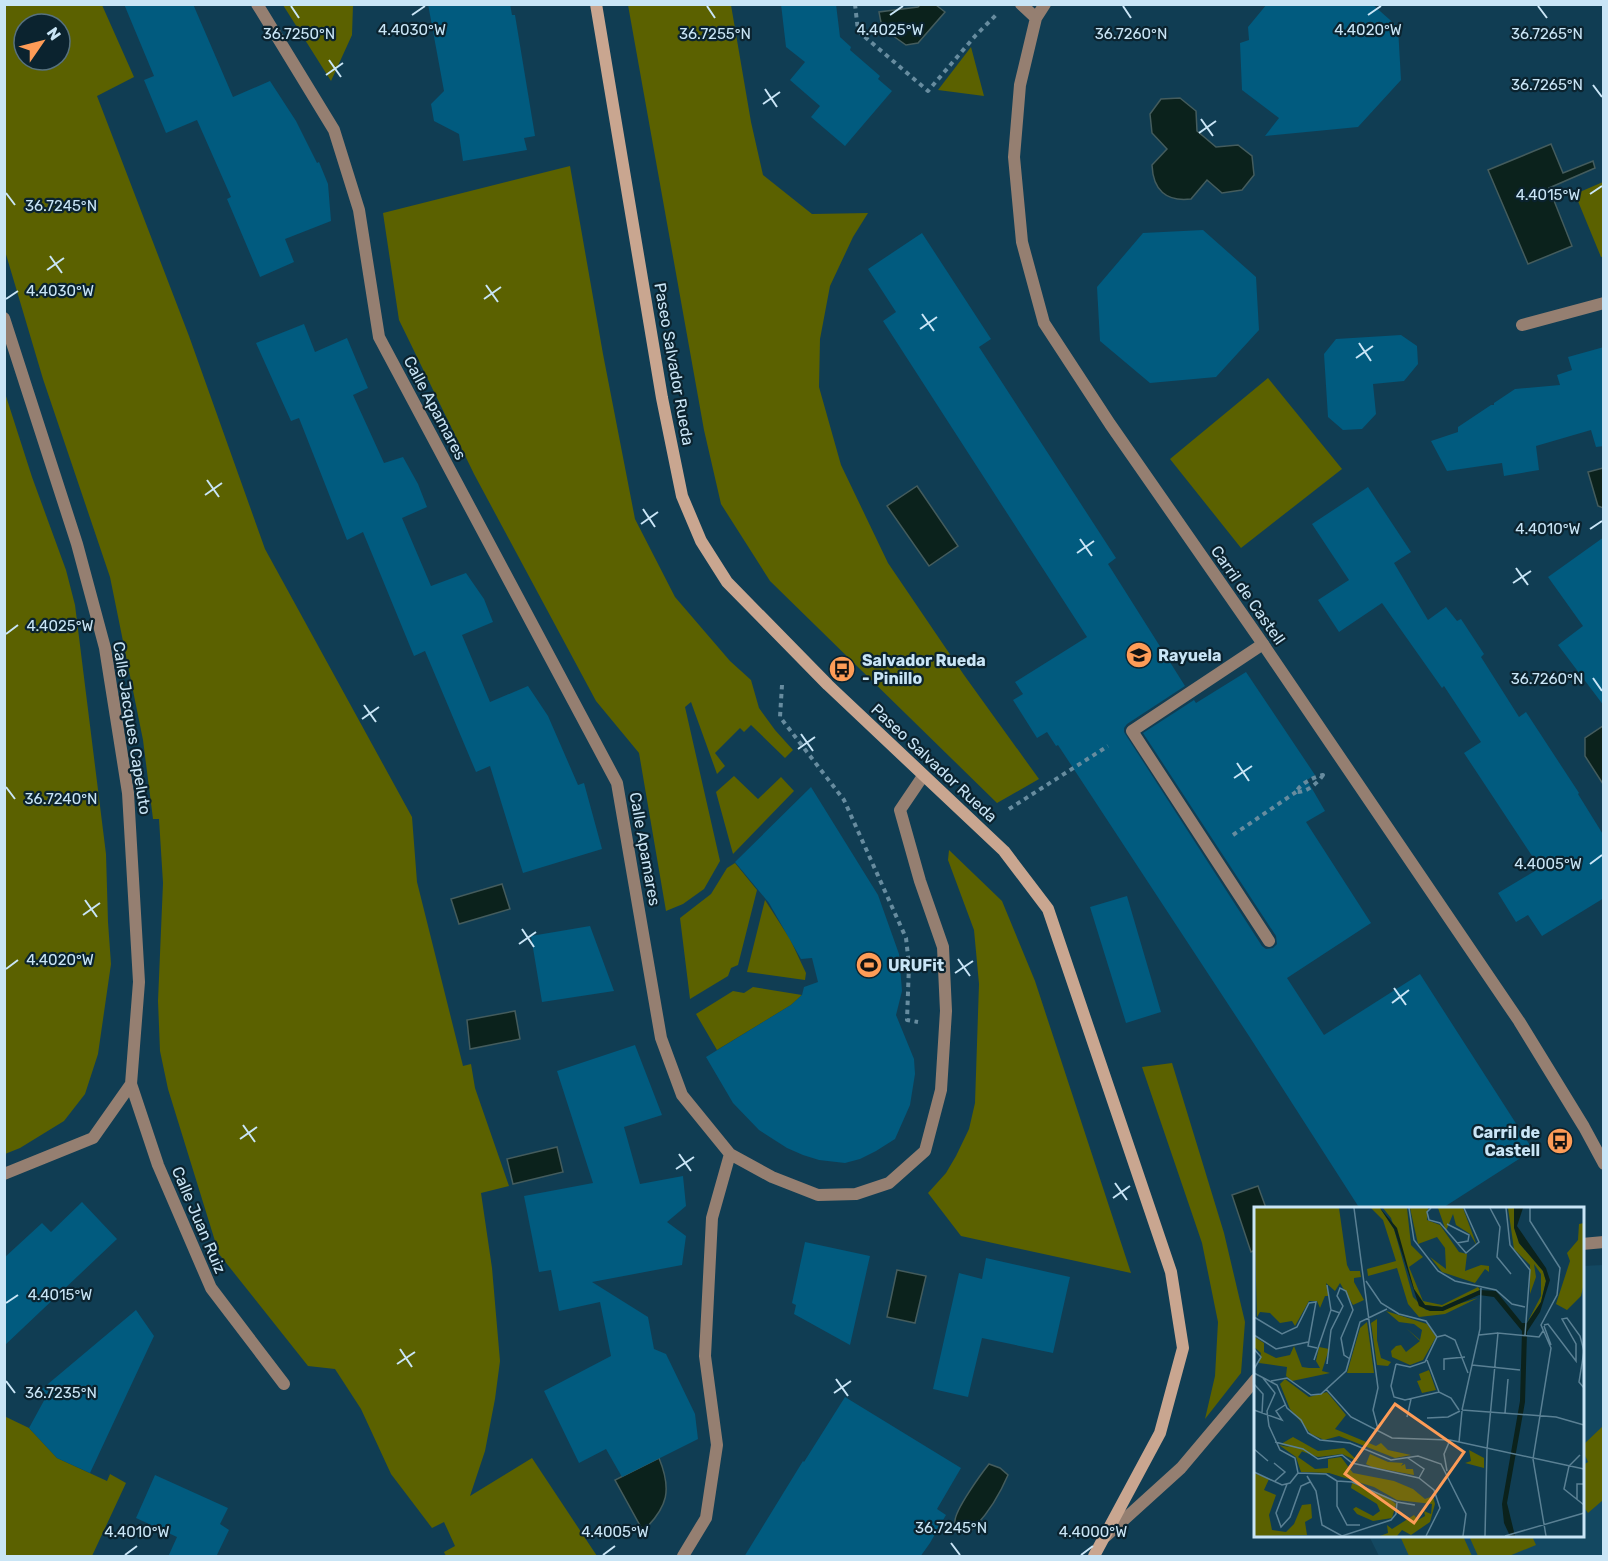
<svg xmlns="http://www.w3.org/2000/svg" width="1608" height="1561" font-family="Rubik,sans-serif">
<rect width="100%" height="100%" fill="#103d53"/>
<!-- built -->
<path fill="#134861" d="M1603 1265V1556H1379L1369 1536H1582L1583 1266Z"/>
<!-- green -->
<path fill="#5b6100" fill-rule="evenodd" d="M4 5H102L134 77 97 96 189 336 265 549 412 817 417 882 463 1066 471 1064 475 1088 509 1186 481 1193 492 1268 500 1361 495 1399 485 1451 470 1496 532 1458 597 1556H446L444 1552 455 1546 444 1522 432 1528 391 1474 361 1409 335 1369 308 1366 219 1254 168 1089 160 1051 158 1001 163 883 159 819H153L143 740 110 577 43 379 5 251ZM24 24H60V60H24Z
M283 5H353L352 35 331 81Z
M628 5H731L751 122 763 175 812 214 868 213 853 237 830 286 820 339 819 387 841 465 888 563 964 675 1039 779 997 803 770 581 721 504 704 430Z
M971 47 984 96 938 90Z
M570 166 603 354 635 519 675 597 730 661 751 680 759 708 775 730 793 750 785 758 751 725 744 732 740 728 715 753 725 766 717 774 691 702 685 707 720 861 704 889 683 904 666 911 639 753 596 701 474 474 399 320 383 213Z
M1603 182 1604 256 1601 257 1575 194Z
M1268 378 1342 469 1241 548 1170 459Z
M4 390 32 477 66 570 75 605 106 854 108 922 111 964 98 1054 85 1094 64 1121 20 1148 5 1154Z
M734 776 758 799 781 777 794 791 733 854 716 792Z
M949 850 1002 901 1035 981 1131 1273 961 1236 928 1193 946 1173 956 1156 969 1129 975 1103 979 984 974 930 948 860Z
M735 863 757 890 738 965 731 968 728 976 690 999 680 918 711 894 727 868Z
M765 900 790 939 806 973 805 980 747 972Z
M753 987 802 995 791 1005 717 1050 696 1014 733 991 744 993Z
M1172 1063 1224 1233 1245 1322 1241 1373 1205 1419 1215 1376 1218 1322 1202 1243 1142 1067Z
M4 1416 29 1428 57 1458 107 1481 110 1474 126 1483 92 1556H5Z
M1603 1426V1500L1588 1513 1583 1506V1465L1588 1462 1583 1451V1445Z
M1400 1536H1463L1472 1556H1409Z
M1469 1536H1532L1536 1545 1509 1556H1478Z"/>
<!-- water -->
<path fill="#0b221c" stroke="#445c5d" stroke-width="1.5" d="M936 5 945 12 918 43 906 45 882 28 879 12 918 7 920 5Z
M1180 98 1196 111 1197 131 1216 147 1238 145 1252 156 1254 175 1242 190 1222 193 1207 180 1191 199C1166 202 1153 190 1152 165L1167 149 1152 133 1150 114 1161 99Z
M1551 144 1563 173 1593 161 1595 168 1549 188 1572 246 1528 264 1488 170Z
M1603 468H1604L1603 508 1598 506 1588 472Z
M917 486 958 546 929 566 887 506Z
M1603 726V784L1585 756V738Z
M502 884 510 909 459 924 451 899Z
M515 1011 520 1039 470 1049 467 1020Z
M557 1147 563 1172 513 1184 507 1159Z
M1258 1186 1266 1208H1256L1255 1250 1251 1252 1232 1195Z
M897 1270 926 1276 915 1323 887 1317Z
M659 1458C672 1490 668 1507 643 1531L615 1480Z
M989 1464 1000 1468 1008 1475C999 1496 987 1515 971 1531L963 1532C959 1530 954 1526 955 1521 955 1510 981 1474 989 1464Z"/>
<!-- building -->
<path fill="#015b7f" d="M124 4H193L233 97 270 81 296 121 317 163 319 162 328 184 331 221 285 239 294 262 260 277 227 199 231 197 197 120 166 133 144 80 154 76Z
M428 4H510L512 15H515L535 136 524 138 527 150 463 161 459 134 434 121 431 104 444 91Z
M781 4H836L840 37 851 47 850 50 880 76 878 79 892 91 845 146 811 117 820 106 790 80 805 62 786 47Z
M1267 4H1372L1398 27 1401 80 1358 127 1265 136 1279 118 1242 90 1240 43 1249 40 1248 27Z
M1203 230 1256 277 1259 330 1216 377 1150 383 1100 341 1097 287 1143 233Z
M922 233 991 339 979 347 1116 558 1108 564 1185 686 1127 724 1124 728V732L1262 946 1266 949 1273 948 1277 944 1276 936 1143 733 1194 700 1196 703 1246 672 1315 775 1307 780 1325 811 1306 822 1371 923 1287 978 1324 1035 1420 974 1533 1150 1441 1209H1360L1249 1036 1058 745 1056 746 1047 732 1037 738 1013 700 1023 694 1015 682 1087 637 883 321 896 312 868 269Z
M304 324 315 352 347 338 368 388 353 395 384 463 403 457 418 484 427 507 402 518 431 586 466 573 484 599 493 622 462 635 490 702 528 686 548 716 578 785 584 783 602 849 523 873 490 766 476 772 425 651 414 656 363 532 347 540 299 418 291 421 256 343Z
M1401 335 1417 346 1418 364 1404 381 1373 384 1376 414 1362 429 1343 430 1328 417 1324 354 1336 339Z
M1604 347V446L1596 447 1591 430 1536 446 1539 470 1504 476 1502 463 1447 471 1431 441 1458 432V427L1491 405H1494V403L1515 389 1560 385 1557 375 1572 370 1568 357Z
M1368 487 1411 552 1394 563 1428 620 1446 607 1457 621 1461 619 1484 654 1481 657 1519 717 1526 712 1579 793 1578 794 1604 836V898L1542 936 1528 915 1516 922 1498 893 1540 868 1464 753 1481 742 1444 686 1442 688 1382 603 1339 632 1318 600 1349 580 1312 524Z
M1604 537V706L1558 645 1583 626 1548 577Z
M811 787 878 895 899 954 902 991 896 1015 914 1059 915 1074 910 1105 895 1139 876 1151 860 1159 845 1163 819 1160 803 1155 787 1148 759 1130 733 1103 706 1057 791 1005 802 995 804 987 818 982 812 958 801 959 769 903 735 862Z
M1127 896 1161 1012 1126 1023 1090 907Z
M590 926 614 991 542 1002 531 936Z
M635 1045 662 1115 624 1127 640 1184 683 1176 686 1206 667 1222 686 1236 682 1265 592 1282 648 1317 654 1349 666 1354 695 1414 698 1439 622 1477 606 1449 579 1463 544 1391 611 1356 600 1302 559 1311 551 1270 539 1272 524 1196 593 1183 557 1071Z
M82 1202 117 1239 4 1346V1258L42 1223 51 1232Z
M805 1242 870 1256 850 1345 794 1314 796 1305 792 1303Z
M986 1258 1070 1277 1053 1353 982 1338 968 1397 933 1389 959 1273 982 1279Z
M136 1310 154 1336 90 1473 57 1458 29 1428 47 1395 42 1389Z
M845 1397 961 1468 937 1509 946 1515 930 1543 920 1557H744L803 1461 804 1462Z
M155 1475 228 1508 220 1524 229 1530 216 1557H168L177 1537 136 1518Z"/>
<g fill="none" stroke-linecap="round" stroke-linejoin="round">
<!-- path -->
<path stroke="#678c9f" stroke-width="4" stroke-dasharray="4.5 4.5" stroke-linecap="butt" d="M855 4 858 31 928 91 976 35 997 14
M782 685 780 717 844 800 906 938 909 965 907 1020 918 1022
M1323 775C1318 783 1306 793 1296 792 1301 783 1314 777 1323 775Z
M1009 809 1108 746
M1233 835 1296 792"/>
<!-- service -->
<path stroke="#957f71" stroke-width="12" d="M1263 644 1132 731 1269 941"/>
<!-- minor -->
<path stroke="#957f71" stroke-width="12" d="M257 4 334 130 359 210 379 337 617 783 661 1038 682 1095 730 1154 772 1177 818 1195 856 1194 889 1183 925 1151 941 1090 946 1011 943 947 920 881 900 810 923 776
M4 318 77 544 105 648 128 793 139 982 131 1084 158 1165 211 1288 284 1384
M1522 325 1604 303
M4 1174 93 1138 131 1084
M1582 1244 1604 1242
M1106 1536 1181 1468 1256 1379
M683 1556 706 1518 717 1445 705 1356 712 1218 730 1154"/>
<!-- tertiary -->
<path stroke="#957f71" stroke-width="12" d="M1021 4 1036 18
M1045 4 1036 18 1020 85 1014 157 1022 242 1044 323 1110 424 1263 644 1519 1021 1584 1127 1604 1164"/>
<!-- secondary -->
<path stroke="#c9a690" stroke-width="12" d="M596 4 662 398 682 496 701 541 727 582 828 685 1004 851 1048 909 1171 1272 1183 1348 1160 1433 1094 1556"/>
</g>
<!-- ticks -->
<path fill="none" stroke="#c9e5f6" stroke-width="2" d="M291 6 299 18M707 6 715 18M1123 6 1131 18M1538 6 1547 18M412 15 425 6M890 15 903 6M1368 15 1381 6M329 60 341 77M326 75 343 63M1593 85 1602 97M765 89 777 107M763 104 780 92M1201 119 1213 136M1199 133 1216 121M6 193 15 205M1590 194 1602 186M50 256 62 273M47 270 64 258M486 285 498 302M6 299 18 291M484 299 501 287M922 314 934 331M920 329 937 317M1359 343 1371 361M1356 358 1373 346M207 480 219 497M205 495 222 483M643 509 655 527M641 524 658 512M1590 529 1602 521M1080 539 1092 556M1077 553 1094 541M1516 568 1528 585M1513 583 1531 571M6 634 18 625M1593 678 1602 691M364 705 376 722M362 719 379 707M801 734 813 751M798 749 815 737M1237 763 1249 781M1234 778 1252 766M6 787 15 799M1590 864 1602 855M85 900 97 917M83 915 100 903M522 929 534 947M519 944 536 932M958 959 970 976M6 969 18 960M955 973 973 961M1394 988 1406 1005M1392 1003 1409 990M243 1125 255 1142M240 1139 257 1127M679 1154 691 1171M676 1169 694 1157M1115 1183 1127 1200M1113 1198 1130 1186M6 1303 18 1295M400 1349 412 1367M397 1364 415 1352M836 1379 848 1396M6 1381 15 1393M834 1393 851 1381M951 1543 960 1555M125 1555 137 1546M603 1555 615 1546M1081 1555 1093 1546"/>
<!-- icons -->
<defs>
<symbol id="school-disc" viewBox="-11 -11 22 22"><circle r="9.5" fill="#fe9c57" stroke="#0b232f"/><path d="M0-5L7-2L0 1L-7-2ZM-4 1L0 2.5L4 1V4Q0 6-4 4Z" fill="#111"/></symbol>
<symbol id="bus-disc" viewBox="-11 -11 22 22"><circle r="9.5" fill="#fe9c57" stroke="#0b232f"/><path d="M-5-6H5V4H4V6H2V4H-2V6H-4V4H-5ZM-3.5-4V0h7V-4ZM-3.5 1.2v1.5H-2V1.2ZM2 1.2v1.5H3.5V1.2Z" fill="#111"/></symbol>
<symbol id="stadium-disc" viewBox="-11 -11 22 22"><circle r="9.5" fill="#fe9c57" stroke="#0b232f"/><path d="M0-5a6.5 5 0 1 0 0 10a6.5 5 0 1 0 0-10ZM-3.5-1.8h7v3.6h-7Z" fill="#111"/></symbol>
</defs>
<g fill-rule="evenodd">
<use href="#school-disc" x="1124" y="640" width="30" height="30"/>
<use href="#bus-disc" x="827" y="654" width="30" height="30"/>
<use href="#stadium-disc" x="854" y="950" width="30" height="30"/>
<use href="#bus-disc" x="1545" y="1126" width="30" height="30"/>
</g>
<g text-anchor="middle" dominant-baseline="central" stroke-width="4.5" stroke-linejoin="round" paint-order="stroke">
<!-- street labels -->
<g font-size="16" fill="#c9e5f6" stroke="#0b232f">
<text transform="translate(674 364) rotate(80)">Paseo Salvador Rueda</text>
<text transform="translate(435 408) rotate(62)">Calle Apamares</text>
<text transform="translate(1248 595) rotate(55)">Carril de Castell</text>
<text transform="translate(132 728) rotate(81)">Calle Jacques Capeluto</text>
<text transform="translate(934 763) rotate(43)">Paseo Salvador Rueda</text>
<text transform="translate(645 849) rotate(80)">Calle Apamares</text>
<text transform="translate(199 1220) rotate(67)">Calle Juan Ruiz</text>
</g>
<!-- poi labels -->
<g font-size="16" font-weight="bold" fill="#c9e5f6" stroke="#0b232f" text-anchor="start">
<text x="1158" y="655">Rayuela</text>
<text x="862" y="660">Salvador Rueda<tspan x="862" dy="18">- Pinillo</tspan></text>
<text x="888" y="965">URUFit</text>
<text x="1540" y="1132" text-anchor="end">Carril de<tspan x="1540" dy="18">Castell</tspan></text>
</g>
</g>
<!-- overview -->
<g transform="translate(1254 1207)">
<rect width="330" height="330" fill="#103d53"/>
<path d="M0 1H85L93 58 96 64H106L107 70 100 71V75L110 93 99 98 86 76 81 84 72 76 75 89H71L66 101 63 94H55L41 119 38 114 26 116 16 106 6 105 3 110ZM117 1H126L140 22 159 90 172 103 181 104 224 91 191 107 165 110 154 97 143 61 114 69 113 62 142 54 129 13ZM129 1H153L157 38 169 50 155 60 169 94 188 98 224 80 226 83 188 100 171 98 160 82 137 11ZM156 1H174L173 13 186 18 205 45 213 47 211 64 227 58 235 59V65L231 62 221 76 188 65 176 50 192 62 191 41 183 30 164 37ZM184 1H209L223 39 216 27 202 18 199 7 192 24ZM254 1H260L265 36 289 64 292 74 287 95 273 116 287 89V67L280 57 282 70 276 87V58L260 42ZM330 16V76L327 89 313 103 302 97 316 54 313 46 324 33 325 17ZM132 104 173 117 182 130 169 153 156 158 138 150 137 144 142 139 147 138 152 145 166 134 152 121 166 133 168 123 160 117 145 115ZM123 112V133L127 151 137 155 134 159 123 158 117 116ZM113 115 120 166H93L106 121ZM1 130 10 136V145L22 151 36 148 40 139 48 160 55 161H66L62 154 65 140 75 142 68 164 76 166 38 174 32 169 33 160 5 156 7 146 0 140ZM175 163 182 183 168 186 163 174 167 173 165 167ZM31 172 55 190 73 185 92 208 81 222 122 239 127 236 134 243 157 248 141 251 85 229 70 233 57 227 36 202 26 177ZM39 230 64 244 90 241 105 255 88 247 64 250 27 237ZM25 238 49 243 44 250 61 262 74 261V252L87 250 99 266 140 274 159 282 171 292 179 289 181 297 176 315 157 328 148 323 143 329H126L134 326 133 318 138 322 160 308 164 313 171 309 170 304 177 307 178 297 143 293 120 280 75 266 47 265 42 250ZM215 243 230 251V261L211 256 217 254ZM116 247 134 255 149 256 147 259 151 257 152 262H159L160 268 118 260 112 257ZM0 266 15 272 10 283 22 288 15 308 18 323 32 325 40 317 48 298 57 297 58 311 51 315 53 328 0 329ZM98 276 132 289 142 297 138 311 119 314 103 307 99 302 102 300 119 309 126 304 123 297 97 281Z" fill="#5b6100"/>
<path d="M126 1 143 21 160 82 171 98 188 100 226 83 242 84 268 116H273L287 95 292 74 289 64 265 36 260 21V1H269L263 19 292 61 296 73 286 105 273 125 271 195 253 296 261 329H256L250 316 248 297 266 194 268 124 240 90 225 88 189 104H176L165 99 140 22Z" fill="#0b221c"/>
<path fill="none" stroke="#5a8094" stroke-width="1.5" d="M100 1 124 181 119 203 124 222M155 1 160 33 184 64 201 74 242 83 258 97 271 100M177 1 173 5 175 13 186 16 212 46 225 35 210 1M236 1 246 20 243 50 257 67M252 1 256 38 276 63 271 128M276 1V14L306 61 303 88 287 118 297 141 279 252 292 329M193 17 215 28 214 34 203 36M112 74 127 96 145 107 172 114 183 130M73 78 77 103 86 106M0 110 28 127 43 120 55 96 62 95 54 139 63 141M290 118 294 117 322 154V137L308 112 313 111 326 129 330 144 325 175 330 181M290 119 297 138M0 128 22 142 54 135M225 128 244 126M0 142 7 150 0 162M60 153 77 103M173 153 185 185M73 157 77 123 89 99 83 89 86 81 92 84 99 103 87 131 90 148 96 152M142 157 156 160 171 155 183 130 191 128 201 133 214 166M142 157 137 179 140 190 151 193 185 185 197 191 205 203M218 158 266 163M190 163V152L211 150M0 166 23 178 33 201 47 213 54 226 66 233 96 236 137 253 164 249 187 257 212 307 209 329M9 171 21 186 13 204 15 219 26 243 41 251 44 266M17 174 33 171 57 188 67 187 92 164 106 115 133 102M0 177 9 187 8 206M72 182 97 210 138 231 196 233 330 262M0 203 28 213 22 204 31 198M208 203 226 122 227 79M208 203 302 210 330 218M251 206 254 172M153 210 157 192M173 211 194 210 206 204M21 235 49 242 64 252 88 248 98 256 165 271M205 235 208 204M0 242 14 254M326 248 315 259 310 282 330 298M154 251 170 262 165 271M20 256 31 265 21 274M193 264 190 247 196 233M0 265 28 278 36 276 44 266M44 266 72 267 83 274M53 269 62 284 68 318 88 329 137 313 142 307 143 295M165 271 180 283 186 301 172 329M83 274 98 275 143 295 161 298M83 274V299L93 318H106M33 277 22 306 27 320 36 310 47 279 56 275M323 292V277H330M231 329 233 242 244 126 285 130 289 124M251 329 330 306"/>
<path fill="#fe9c57" fill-opacity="0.15" stroke="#fe9c57" stroke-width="3" d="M141 197 210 245 160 316 91 267Z"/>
<rect width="330" height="330" fill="none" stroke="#c9e5f6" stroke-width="3"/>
</g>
<g font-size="15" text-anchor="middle" fill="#c9e5f6" stroke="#0b232f" stroke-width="4.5" stroke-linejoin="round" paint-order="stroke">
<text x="412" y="35">4.4030°W</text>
<text x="890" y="35">4.4025°W</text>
<text x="1368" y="35">4.4020°W</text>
<text x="299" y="39">36.7250°N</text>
<text x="715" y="39">36.7255°N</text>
<text x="1131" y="39">36.7260°N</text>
<text x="1547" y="39">36.7265°N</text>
<text x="1547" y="90">36.7265°N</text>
<text x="1548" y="200">4.4015°W</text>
<text x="61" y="211">36.7245°N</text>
<text x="60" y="296">4.4030°W</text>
<text x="1548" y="534">4.4010°W</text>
<text x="60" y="631">4.4025°W</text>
<text x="1547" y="684">36.7260°N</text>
<text x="61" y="804">36.7240°N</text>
<text x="1548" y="869">4.4005°W</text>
<text x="60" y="965">4.4020°W</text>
<text x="60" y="1300">4.4015°W</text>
<text x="61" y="1398">36.7235°N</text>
<text x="951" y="1533">36.7245°N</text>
<text x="137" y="1537">4.4010°W</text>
<text x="615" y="1537">4.4005°W</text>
<text x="1093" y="1537">4.4000°W</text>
</g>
<!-- border -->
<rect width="1608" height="1561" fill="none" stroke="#c9e5f6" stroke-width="12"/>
<!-- north arrow -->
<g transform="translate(42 42) rotate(55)"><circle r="28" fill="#0b232f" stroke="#57717f" stroke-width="1.5"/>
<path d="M0-4.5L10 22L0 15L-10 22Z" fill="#fe9c57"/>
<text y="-9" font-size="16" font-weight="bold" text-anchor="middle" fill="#c9e5f6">N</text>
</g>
</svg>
